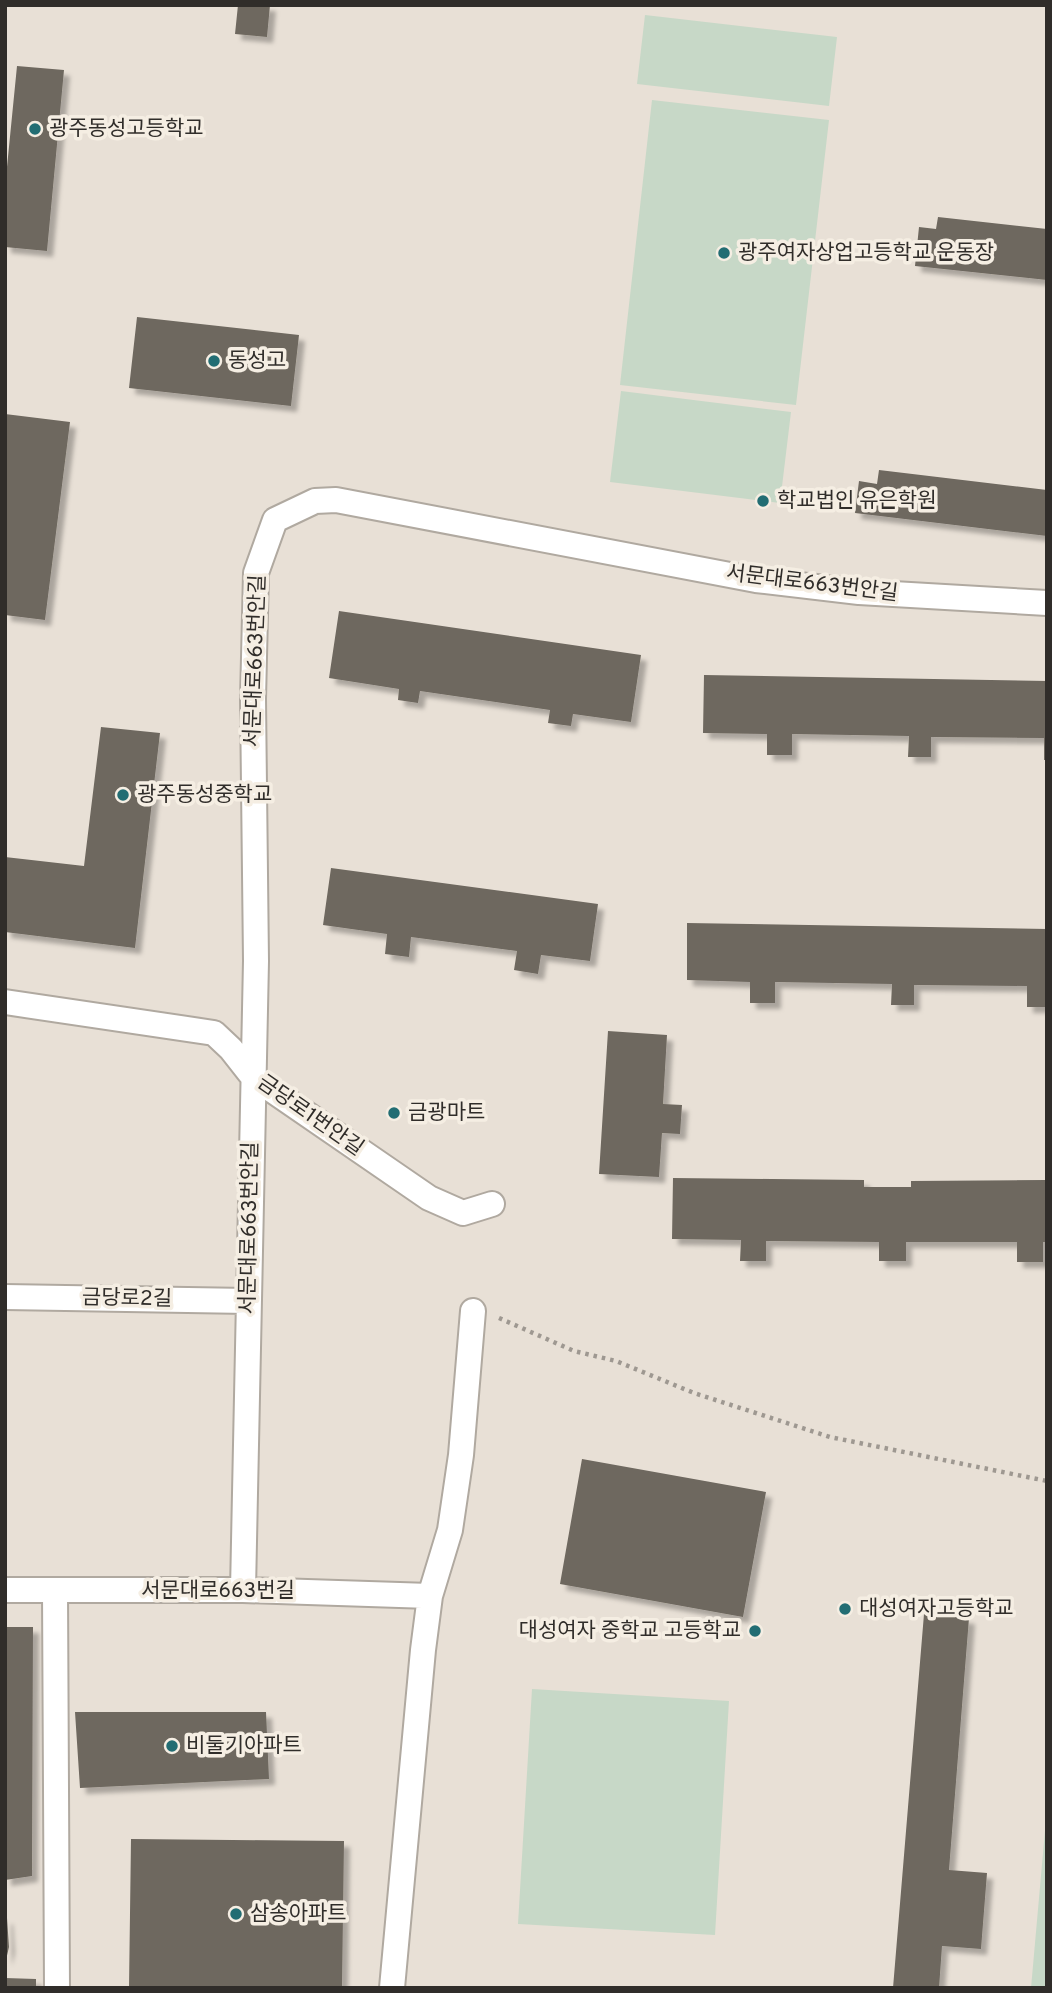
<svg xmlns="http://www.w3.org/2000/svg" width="1052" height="1993" font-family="Overpass,'Noto Sans KR',sans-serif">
<defs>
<filter id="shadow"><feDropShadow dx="6" dy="6" stdDeviation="2" flood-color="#0004"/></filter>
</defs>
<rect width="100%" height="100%" fill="#e8e0d6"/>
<!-- green -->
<path fill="#c7d8c7" d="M645 15 837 37 829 106 637 84Z
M652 100 829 120 796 405 620 385Z
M621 391 791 412 780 503 610 482Z
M532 1689 729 1701 715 1935 518 1924Z
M1047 1808V1988H1031Z"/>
<!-- building -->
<path fill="#6e685f" filter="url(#shadow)" d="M238 5H270L267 37 235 34Z
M17 66 64 70 47 251 5 247V187Z
M938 217 1047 229V280L915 266 919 227 936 229Z
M137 317 299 335 291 406 129 388Z
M5 414 70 422 45 620 5 615Z
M879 470 1047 490V536L855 513 859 481 877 484Z
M339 611 641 655 631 722 573 714 571 726 548 723 550 710 420 691 418 703 398 700 399 689 329 678Z
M704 675 1047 681V760H1044V738L931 737V757H908L909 736 792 734V755H767V734L703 733Z
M101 727 160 733 135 948 5 932V857L84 866Z
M331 868 598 904 590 961 541 955 538 974 514 970 517 951 411 937 409 957 385 954 387 934 323 925Z
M687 923 1047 929V1007H1027V986L914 985V1005H891L892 984 775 982V1003H750V982L687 980Z
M608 1031 667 1035 663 1104 682 1105 680 1134 662 1133 659 1177 599 1174Z
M673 1178 864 1180V1187H911V1181L1047 1180V1242H1043V1262H1017V1242H906V1261H879V1242L766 1241V1261H740L741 1240 672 1239Z
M582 1459 766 1492 743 1617 560 1584Z
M924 1614 969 1618 949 1870 987 1873 981 1949 942 1946 939 1988H893Z
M5 1627H33L32 1876 5 1880Z
M75 1712H266L269 1779 80 1788Z
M131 1839 344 1841 342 1988H129Z
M7 1918 9 1947 6 1960 5 1919Z
M5 1978 36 1979V1988H5Z"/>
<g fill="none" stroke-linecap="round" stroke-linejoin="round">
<defs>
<path id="minor" d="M5 1002 214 1033 231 1049 253 1077 429 1198 463 1213 492 1204
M5 1297 248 1301
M5 1590H243L430 1596
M243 1590 256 961 253 699 256 573 275 520 315 501 336 500 756 580 859 592 1047 603
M55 1591 57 1988
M392 1988 423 1650 430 1596 450 1530 461 1455 473 1311"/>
</defs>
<!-- minor casing -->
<use href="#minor" stroke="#b0a9a0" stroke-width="28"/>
<!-- path -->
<path stroke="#9e9891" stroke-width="4.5" stroke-dasharray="3.5 5" stroke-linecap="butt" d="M499 1318 574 1351 616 1361 694 1393 830 1437 1047 1481"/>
<!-- minor -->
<use href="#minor" stroke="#fff" stroke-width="24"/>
</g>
<!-- markers -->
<g fill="#226d73" stroke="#f5eee3" stroke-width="2.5">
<circle cx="35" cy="129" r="7"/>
<circle cx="724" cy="253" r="7"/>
<circle cx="214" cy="361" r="7"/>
<circle cx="763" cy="501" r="7"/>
<circle cx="123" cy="795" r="7"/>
<circle cx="394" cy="1113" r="7"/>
<circle cx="845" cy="1609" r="7"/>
<circle cx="755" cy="1631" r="7"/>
<circle cx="172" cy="1746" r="7"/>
<circle cx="236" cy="1914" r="7"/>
</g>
<g text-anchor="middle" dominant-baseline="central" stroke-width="7" stroke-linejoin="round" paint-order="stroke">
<!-- poi labels -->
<g font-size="21" fill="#302d2a" stroke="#f5eee3" text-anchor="start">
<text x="49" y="129">광주동성고등학교</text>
<text x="738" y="253">광주여자상업고등학교 운동장</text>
<text x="228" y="361">동성고</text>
<text x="777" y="501">학교법인 유은학원</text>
<text x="137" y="795">광주동성중학교</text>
<text x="408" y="1113">금광마트</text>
<text x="859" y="1609">대성여자고등학교</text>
<text x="741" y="1631" text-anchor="end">대성여자 중학교 고등학교</text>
<text x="186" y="1746">비둘기아파트</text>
<text x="250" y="1914">삼송아파트</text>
</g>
<!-- street labels -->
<g font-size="21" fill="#302d2a" stroke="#f5eee3">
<text transform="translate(812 584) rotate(7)">서문대로663번안길</text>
<text transform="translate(256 661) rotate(-88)">서문대로663번안길</text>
<text transform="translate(310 1116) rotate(35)">금당로1번안길</text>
<text transform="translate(250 1228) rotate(-89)">서문대로663번안길</text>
<text transform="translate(127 1299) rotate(1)">금당로2길</text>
<text x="218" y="1591">서문대로663번길</text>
</g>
</g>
<!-- border -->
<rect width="1052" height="1993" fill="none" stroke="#302d2a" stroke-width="14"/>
</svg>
